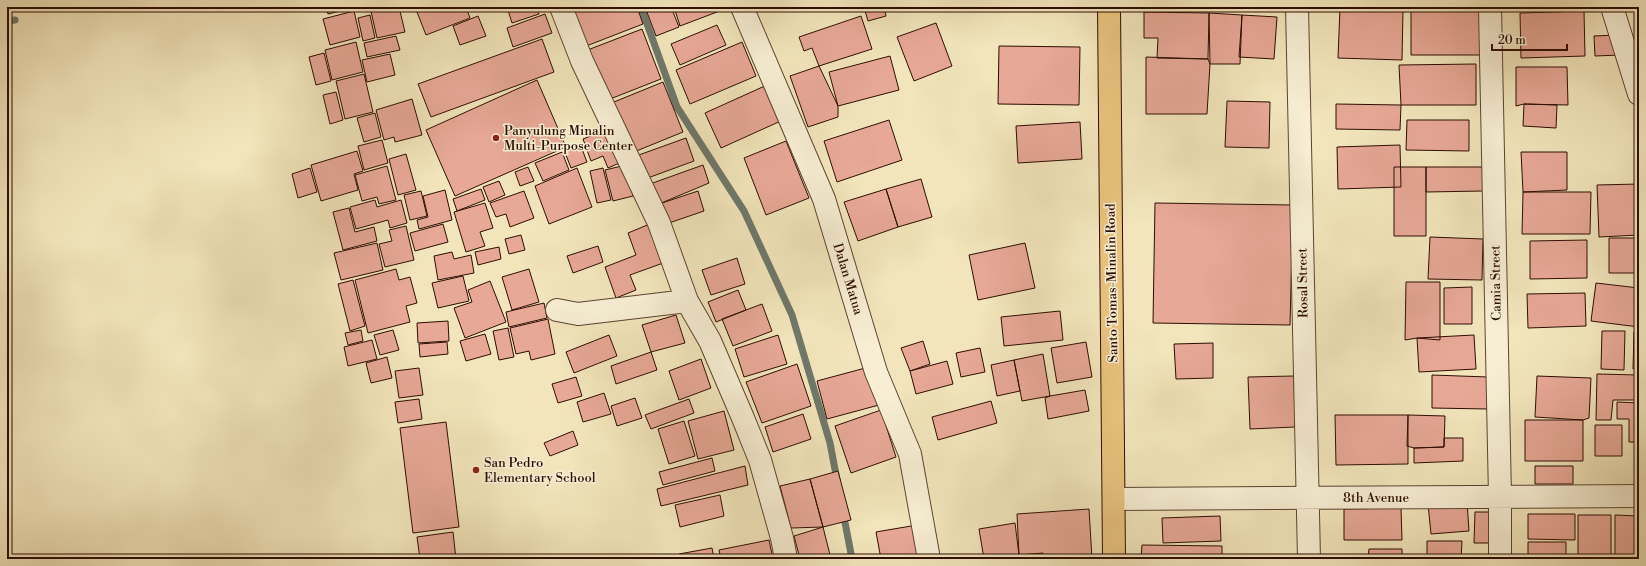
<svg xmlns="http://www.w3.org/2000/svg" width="1646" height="566" font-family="'Libre Bodoni',serif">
<rect width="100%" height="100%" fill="#f2e5bb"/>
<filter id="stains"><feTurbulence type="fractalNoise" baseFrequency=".005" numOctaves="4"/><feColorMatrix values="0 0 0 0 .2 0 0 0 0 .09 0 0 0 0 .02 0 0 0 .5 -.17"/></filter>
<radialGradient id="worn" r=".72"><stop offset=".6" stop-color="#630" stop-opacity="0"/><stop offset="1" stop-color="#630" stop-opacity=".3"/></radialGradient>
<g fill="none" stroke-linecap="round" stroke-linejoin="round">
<!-- stream -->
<path stroke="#6f786a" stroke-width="7" d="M641 7 677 107 744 211 792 315 830 443 837 480
M7 21 15 20
M843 512 852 559"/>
</g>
<!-- building -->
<path fill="#e7a896" stroke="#2d0d02" d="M326 7H353V8L328 14Z
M370 7H399L405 32 377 38Z
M415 7H466L470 18 426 35Z
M507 7H537L539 14 512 23Z
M565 7H637L643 24 581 48Z
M645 7H671L679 27 656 36Z
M674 7H715L717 12 680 26Z
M864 7H884L886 16 868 21Z
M1531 7H1566L1531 9Z
M1340 8 1403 9 1402 60 1338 58Z
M1411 8H1480V55H1411Z
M354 11 360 37 330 45 323 19Z
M1584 11 1585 56 1521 58 1520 13Z
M1144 12 1209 13 1208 59 1157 58 1158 38H1144Z
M1209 13 1242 15 1240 64H1210Z
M545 14 552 33 513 47 507 28Z
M370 15 375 38 363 41 358 18Z
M1242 15 1277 17 1274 59 1239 57Z
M478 16 486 36 460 45 453 26Z
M861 16 872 49 819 66 812 48 804 51 799 37Z
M936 23 952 66 914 81 897 37Z
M717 25 726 45 680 65 671 44Z
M642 29 661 79 605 101 585 51Z
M1619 35 1620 55 1595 56 1594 36Z
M396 36 400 50 367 57 364 43Z
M542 39 554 72 431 117 418 84Z
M356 42 363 72 332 80 325 50Z
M742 42 756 76 690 104 676 70Z
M999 46 1080 47 1079 105 998 104Z
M324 53 331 81 316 85 309 57Z
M390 54 395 75 367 82 362 60Z
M890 56 899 90 838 106 829 72Z
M1146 57 1208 59 1210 64 1207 114H1146Z
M1476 64V105H1401L1399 65Z
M819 66 838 106V117L808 127 790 76Z
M1516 67H1567L1568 105 1524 104 1516 106Z
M364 74 373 112 345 119 336 81Z
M537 80 566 147 455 196 426 130Z
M663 82 683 132 629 154 609 104Z
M767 85 783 120 721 148 705 113Z
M336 92 343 120 330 124 323 95Z
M412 99 422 135 395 142 394 137 384 140 376 110Z
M1227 101 1270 102 1269 148 1225 147Z
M1336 104 1401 105 1400 130 1336 129Z
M1524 104 1557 105 1556 128 1523 126Z
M375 113 381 137 364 142 357 118Z
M889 120 902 160 837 182 824 141Z
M1407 120H1469V151L1406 150Z
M1080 122 1082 159 1018 163 1016 126Z
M611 128 624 161 608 168 603 156 591 161 583 139Z
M686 138 694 161 645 179 636 156Z
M382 140 388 163 364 170 358 146Z
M786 141 809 198 766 215 744 158Z
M580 144 587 162 571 168 564 150Z
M1400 145 1401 187 1338 189 1337 147Z
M357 151 363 171 354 174 358 190 321 201 311 165Z
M562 152 569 170 543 181 535 163Z
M1521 152H1567V190L1523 192Z
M406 154 416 190 398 195 389 159Z
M626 165 633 196 613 201 605 170Z
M703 165 709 183 659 204 650 184Z
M387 166 396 200 379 204 377 197 362 201 355 175Z
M528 167 534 181 520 186 515 172Z
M1394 167H1426V236H1394Z
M1426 167H1484V191L1426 192Z
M310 168 317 192 298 198 292 174Z
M577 168 592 207 549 224 535 186Z
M603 168 611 200 597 203 590 171Z
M921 179 932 217 898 227 886 189Z
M499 181 505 195 489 202 483 187Z
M1639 184V235L1599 237 1597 185Z
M481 189 485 200 457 211 453 199Z
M886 189 898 227 858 241 844 202Z
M445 190 452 220 419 229 417 220 428 217 423 196Z
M421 191 427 216 410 220 404 195Z
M524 191 534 218 510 227 506 214 496 217 490 203Z
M698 191 704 211 666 224 659 204Z
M1523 192H1591L1590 234H1522Z
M375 200 377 207 401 200 407 223 390 228 388 220 356 229 350 207Z
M485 203 493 228 480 232 485 246 466 252 454 212Z
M1155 203 1293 205 1290 325 1153 323Z
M349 208 355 232 374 227 377 241 343 250 333 212Z
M652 223 666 262 630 275 636 290 616 298 605 267 636 255 628 233Z
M443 224 448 242 415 251 410 233Z
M406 226 414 260 385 267 379 244 392 241 389 230Z
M521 235 525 250 509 254 505 239Z
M1430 237 1483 239 1482 280 1428 279Z
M1609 238H1639V273H1609Z
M1587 240V278L1530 279V241Z
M377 243 383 270 341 280 334 253Z
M1025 243 1035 288 978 300 969 255Z
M598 246 603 262 573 273 567 256Z
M499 247 501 259 478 265 475 252Z
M452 252 454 259 471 255 474 273 438 280 434 256Z
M737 258 745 284 711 295 702 270Z
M396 269 399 280 410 277 417 303 406 306 410 322 368 333 355 280Z
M529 269 539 302 512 310 502 277Z
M463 276 469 301 438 308 432 283Z
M353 280 365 326 350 331 338 284Z
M490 281 506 322 465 338 454 308 472 302 468 290Z
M1406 282H1440V340L1417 338 1405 340Z
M1596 283 1639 288V327L1591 321Z
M1472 287V324H1444V288Z
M738 290 746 310 716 322 708 302Z
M1585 293 1586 326 1528 328 1527 294Z
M544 303 547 318 509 327 506 312Z
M762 304 772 331 733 346 722 319Z
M1060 311 1063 340 1004 346 1001 317Z
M676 315 685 343 651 352 642 325Z
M548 319 555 354 531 360 529 351 516 354 510 328Z
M448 321 449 341 418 343 417 323Z
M508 328 514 357 499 360 493 331Z
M361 330 363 341 348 345 345 333Z
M393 330 399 350 380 355 374 335Z
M1602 331H1625L1624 370 1601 369Z
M1634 332H1639V369H1633Z
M485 334 491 354 466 361 460 341Z
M609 335 617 356 574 373 566 352Z
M778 335 787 364 744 377 735 349Z
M1474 335 1476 369 1419 372 1417 338Z
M372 340 377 359 348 366 344 347Z
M923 341 930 364 910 371 901 348Z
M447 342 448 354 420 357 419 344Z
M1086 342 1092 377 1057 383 1051 348Z
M1213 343V378L1176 379 1174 344Z
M980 348 985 372 961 377 956 353Z
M651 352 657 370 616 384 611 366Z
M1043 354 1050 396 1022 401 1014 360Z
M387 357 392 378 371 383 366 363Z
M701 359 711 388 679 400 669 371Z
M1014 360 1020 391 997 396 991 365Z
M947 361 953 384 916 394 910 371Z
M797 364 811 406 762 423 746 382Z
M869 367 879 405 827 419 817 381Z
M419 368 423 395 399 398 395 371Z
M1597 374 1639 375V400H1613L1611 420H1596Z
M1432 375 1488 377V409L1432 408Z
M1294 376 1295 427 1250 429 1248 377Z
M1537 376 1591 378 1589 418 1583 420 1535 417Z
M576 377 582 396 558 403 552 384Z
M1085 390 1089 411 1048 419 1045 398 1050 396Z
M604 393 611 414 583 422 577 402Z
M635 398 642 418 617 426 611 406Z
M419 399 422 419 398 423 395 402Z
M689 399 694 413 651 429 645 415Z
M991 401 997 423 938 440 932 417Z
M1617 402 1639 403V442H1629V419H1617Z
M881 410 896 457 851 473 835 426Z
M724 411 734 450 698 459 688 421Z
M803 414 811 439 773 452 765 427Z
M1335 415H1408V464L1336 465Z
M1408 415 1445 416 1444 447 1414 448 1407 446Z
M1525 420H1583V461H1525Z
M684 421 695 456 669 464 658 429Z
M446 422 459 527 413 533 400 428Z
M1595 425H1622V456H1595Z
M573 431 578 445 550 456 544 443Z
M1444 438H1463V461L1414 463V448L1444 447Z
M712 458 715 471 663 485 659 472Z
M745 466 748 485 661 506 657 489Z
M1535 466H1573V484H1535Z
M838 471 851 520 823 527 810 479Z
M810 479 823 527 791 528 780 486Z
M720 495 724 516 680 527 675 505Z
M1467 501 1469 531 1431 534 1428 504Z
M1401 508 1402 540H1344V509Z
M1089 509 1092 559H1044L1043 553 1019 555 1017 514Z
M1475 512H1492V543H1474Z
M1528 514H1575V540L1528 539Z
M1578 515H1611V559H1578Z
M1615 515 1639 516V557H1615Z
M1220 516 1221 541 1163 543 1162 518Z
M1015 523 1019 555 984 559 979 529Z
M917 525 923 559H881L876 532Z
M823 527 831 559H800L794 536Z
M453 532 456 559H420L417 537Z
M769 540 773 559H721L719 550Z
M1427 541H1462L1461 559H1427Z
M1528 542H1566V559H1528Z
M1142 545 1222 546V559H1141Z
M712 548 714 559H680L679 554Z
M1369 549H1402V559H1368Z"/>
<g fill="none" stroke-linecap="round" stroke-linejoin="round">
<defs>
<path id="minor" d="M561 7 582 61 659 223 687 301 710 341 743 418 760 460 782 538 786 559
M742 7 824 199 876 372 910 454 929 559
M1297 7 1309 559
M1490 7 1500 497V559
M1612 7 1639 94
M557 310 578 314 687 301
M1114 499 1639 496"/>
<path id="major" d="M1109 7 1114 559"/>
</defs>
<!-- minor casing -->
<use href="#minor" stroke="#5e4330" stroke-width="24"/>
<!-- major casing -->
<use href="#major" stroke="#2d0d02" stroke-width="24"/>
<!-- minor -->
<use href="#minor" stroke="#f7eed3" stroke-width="22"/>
<!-- major -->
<use href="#major" stroke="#e9c27e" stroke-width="22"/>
</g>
<!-- markers -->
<g fill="#8f2418" stroke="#f7eed3" stroke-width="1.5">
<circle cx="496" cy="138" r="4"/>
<circle cx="476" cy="470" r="4"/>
</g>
<g text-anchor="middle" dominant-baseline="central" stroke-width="3" stroke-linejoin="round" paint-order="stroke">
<!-- poi labels -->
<g font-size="13" fill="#2d0d02" stroke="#f7eed3" text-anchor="start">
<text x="504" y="131">Panyulung Minalin<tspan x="504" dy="15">Multi-Purpose Center</tspan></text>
<text x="484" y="463">San Pedro<tspan x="484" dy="15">Elementary School</tspan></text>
</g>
<!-- street labels -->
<g font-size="13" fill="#2d0d02" stroke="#f7eed3">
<text transform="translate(848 279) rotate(73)">Dalan Matua</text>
<text transform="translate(1112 283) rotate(-91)">Santo Tomas-Minalin Road</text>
<text transform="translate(1303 283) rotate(-91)">Rosal Street</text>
<text transform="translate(1496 283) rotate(-91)">Camia Street</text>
<text x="1376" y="498">8th Avenue</text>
</g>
</g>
<!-- margin -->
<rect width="1646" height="566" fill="none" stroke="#f2e5bb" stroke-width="24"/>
<rect x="8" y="8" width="1630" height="550" fill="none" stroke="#2d0d02" stroke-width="2"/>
<rect x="12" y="12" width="1622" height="542" fill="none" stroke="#2d0d02"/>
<!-- scale -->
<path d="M1492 44v6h75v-6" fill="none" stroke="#2d0d02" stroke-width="2"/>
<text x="1498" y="44" font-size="12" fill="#2d0d02" stroke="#f7eed3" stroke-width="3" paint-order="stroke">20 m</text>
<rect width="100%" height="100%" filter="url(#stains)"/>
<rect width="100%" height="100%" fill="url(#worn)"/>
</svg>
